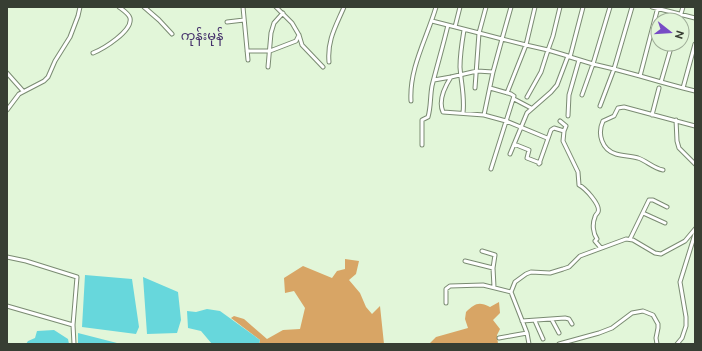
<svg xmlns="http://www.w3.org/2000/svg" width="702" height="351" font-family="Ubuntu,'Noto Sans Myanmar',sans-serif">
<rect width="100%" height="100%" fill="#e2f6d9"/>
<!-- forest -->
<path fill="#d8a565" d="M345 259 359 261 356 274 349 280 360 293 366 307 372 314 380 306 384 344H259L260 340 231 318 234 316 244 319 267 339 283 330 300 329 305 308 294 291 285 293 284 278 303 266 332 278 337 271 345 269Z
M499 302 500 313 493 320 500 329 497 335 498 344H429L436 337 468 328 465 319 466 312C475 304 478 301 490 307Z"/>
<!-- water -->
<path fill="#67d7dc" d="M85 275 132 279 139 327 136 334 82 327Z
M143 277 178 292 181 320 177 333 147 334Z
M207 309 220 311 260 340 259 344H212L201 331 188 328 187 311 196 312Z
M54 330 68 339 69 344H26L28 341 35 338 37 331Z
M78 333 117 343 118 344H78Z"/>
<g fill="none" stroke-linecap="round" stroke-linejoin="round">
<defs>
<path id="minor" d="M144 7 159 20 172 34
M243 7 248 60
M276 7 292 23 299 35 302 45 323 67
M560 7 553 36 548 50 568 56
M632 7 614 69 640 76
M652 7 695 18
M658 7 640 76 661 82
M679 20 683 7
M432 21 479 33 475 88
M227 22 244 20
M455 27 460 7
M672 44 661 82 683 88
M695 44 683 88 695 91
M247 51H270L296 41 299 35
M93 53C103 49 133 31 130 18 129 14 123 10 119 7
M329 62C327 40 336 26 344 7
M268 67 271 33 274 23 283 13
M7 73 23 91
M451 77C444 88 438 101 443 112L484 115 506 121 547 138
M434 80 451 77 477 71 493 72
M490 88 511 94 514 96 491 169
M507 93 526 45 502 39 511 7
M582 95 593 64 570 57 583 7
M527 97 541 72 548 50 526 45 535 7
M514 99 531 108
M411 101C409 68 427 38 436 7
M600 106 614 69 593 64 610 7
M7 110 19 94 44 81 48 77 55 61 70 37 78 16 80 7
M463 113C465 97 461 83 460 67 460 54 462 42 464 30
M484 115 493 72 502 39 479 33 486 7
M652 115 659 88
M568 116 569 95 579 60
M676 120 677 141 679 148 695 164
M560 121 566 126 564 131 563 141 578 172 579 185C585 188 601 205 598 212 597 214 595 215 595 217 592 224 593 233 597 239L595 241 601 248
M514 144 529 150 527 158 540 163
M422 145V120L428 117C431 107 430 97 432 86 437 66 443 46 448 25
M510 154 527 113 551 92 557 85 568 56
M539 164 551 130 554 128 564 131
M663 170C653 168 647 161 638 158 631 156 623 156 616 154 602 150 597 134 603 121L614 116 618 108 624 107 695 126
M643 213 665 223
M630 239 649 200H653L667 207
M482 251 495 255 493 268 494 287
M7 257 26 261 77 277 73 325 74 344
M465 261 493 268
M446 303V289L450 286 483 285 511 292
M7 306 73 325
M552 320 559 333
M522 321 565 318 569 319 572 324
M535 321 543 339
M499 338 527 333
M529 344 527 333 511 292 515 282 526 274 531 272 550 273 563 269 569 267 580 256 626 239 633 240 655 253 661 254 685 241 695 229
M559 344 599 333 612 328 632 313 643 311 653 315 658 324V328L656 338 657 344
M677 344 682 338 686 326V317L680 282 695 234"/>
</defs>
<!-- minor casing -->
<use href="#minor" stroke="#7a8b72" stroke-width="5"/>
<!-- minor -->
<use href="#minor" stroke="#fff" stroke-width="3"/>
</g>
<g text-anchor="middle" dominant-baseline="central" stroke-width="4" stroke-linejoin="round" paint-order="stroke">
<!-- quarter labels -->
<g font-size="13" fill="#432f6a" stroke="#e2f6d9">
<text x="202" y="35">ကုန်းမုန်</text>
</g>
</g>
<!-- border -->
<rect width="702" height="351" fill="none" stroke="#373e33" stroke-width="16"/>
<!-- north arrow -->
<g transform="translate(670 32) rotate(107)"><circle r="19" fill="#e2f6d9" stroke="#9eac97"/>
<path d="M0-3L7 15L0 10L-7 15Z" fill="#774cc5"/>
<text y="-6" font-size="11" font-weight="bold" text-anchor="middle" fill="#373e33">N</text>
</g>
</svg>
